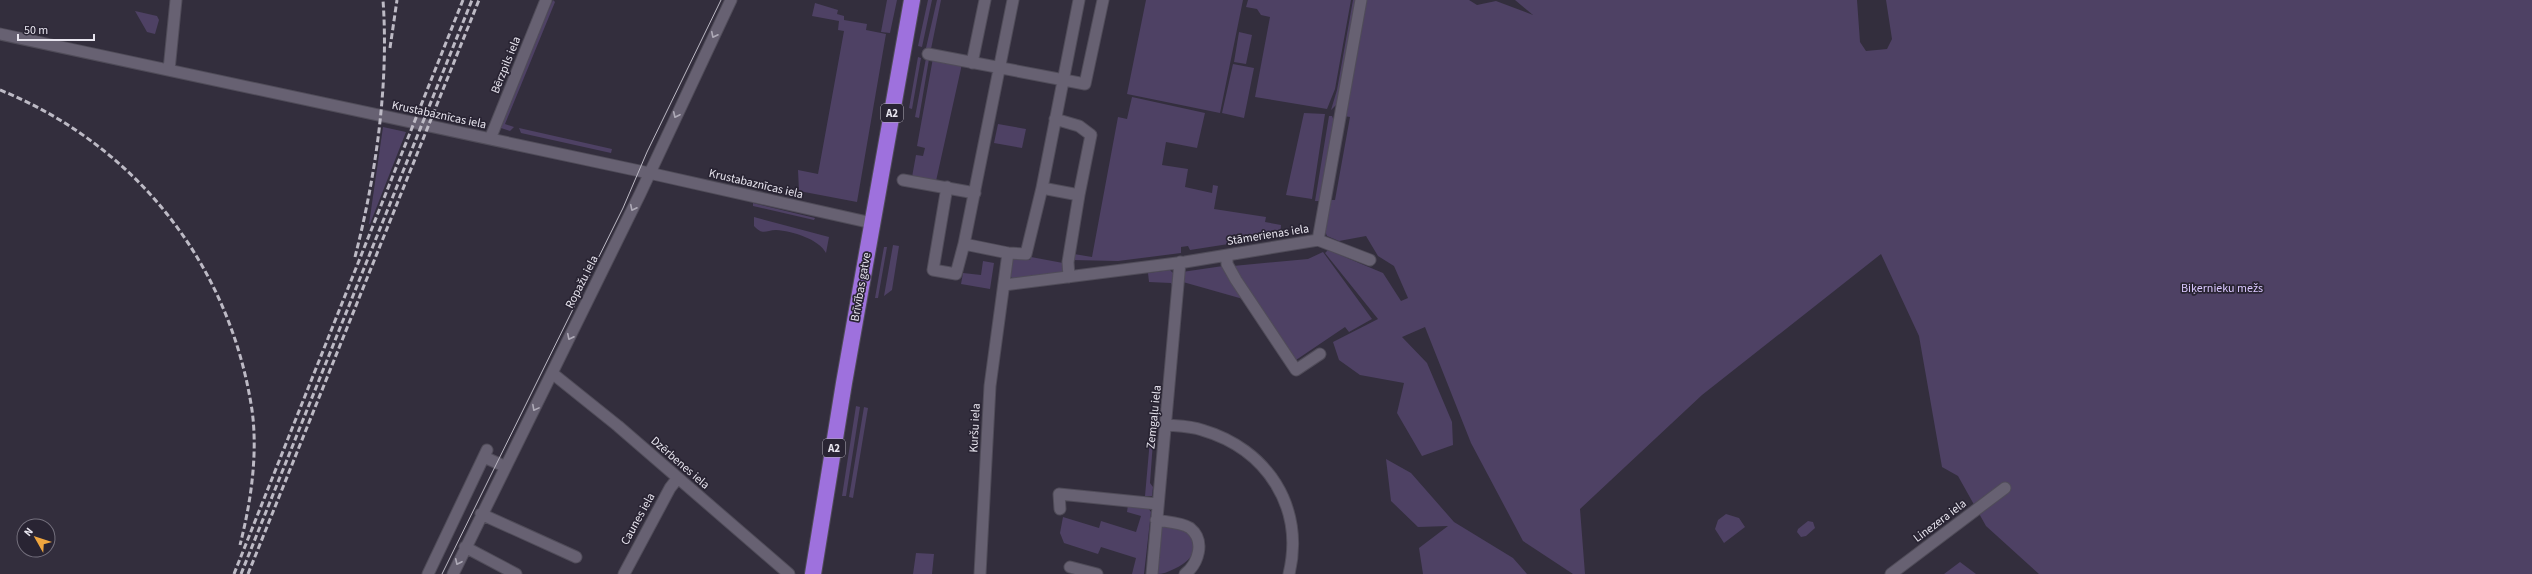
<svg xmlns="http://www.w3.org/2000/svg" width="2532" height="574" font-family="'Source Sans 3',sans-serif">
<rect width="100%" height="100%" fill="#332e3d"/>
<!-- green -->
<path fill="#4e4164" d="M553 0 555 2 505 124 514 127 510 131 501 128 500 122Z
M887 0H897L890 33 881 32Z
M928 0H932L922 47 918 46Z
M937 0H941L931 49 926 48Z
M1146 0H1243L1220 113 1127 94Z
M1248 0H1351L1335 89 1327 109 1255 97 1270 17 1261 15 1257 9 1246 7Z
M1353 0H1357L1337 104 1331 110 1337 90Z
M1367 0H1469L1477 5 1496 1 1533 15 1515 0H1857L1860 42 1866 51 1887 49 1892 39 1886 0H2532V574H2039L1986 526 1958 476 1942 467 1919 336 1881 254 1702 395 1580 509 1585 574H1573L1523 541 1471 443 1425 327 1402 337 1427 363 1452 422 1453 445 1422 456 1397 413 1404 383 1360 375 1339 360 1333 342 1378 319 1325 253 1328 250 1383 273 1401 301 1408 298 1394 266 1378 256 1366 236 1339 241 1327 236 1324 229 1329 200H1335L1350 117 1344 116Z
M815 3 838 10 837 14 844 16V20L867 24 866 30 886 34 857 202 799 191 798 170 818 174 844 31 838 30 839 21 812 16Z
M135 11 157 16 159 20 155 34 147 32Z
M1239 32 1252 35 1246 64 1234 62Z
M918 57 921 58 912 109 909 108Z
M926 58 929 59 919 118 915 117Z
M933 58 962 64 936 181 912 177 916 155 923 156 925 148 917 146Z
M1233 64 1254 68 1244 118 1222 113Z
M1132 97 1205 113 1197 148 1166 142 1162 165 1188 169 1185 187 1212 193 1213 185 1218 186 1214 209 1266 217 1265 222 1281 225 1280 236 1190 250 1188 246 1181 247V253L1118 261 1072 260 1074 254 1092 257 1118 117 1127 119Z
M1304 113 1325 114 1312 199 1286 195Z
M1329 116H1332L1334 121 1320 201H1315Z
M998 124 1026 129 1022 148 994 143Z
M383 127 406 132 370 224H369Z
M519 128 612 149 611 153 521 133Z
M753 203 815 218 814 220 753 206Z
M754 217 829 237 826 253C819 239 792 231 776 230 766 230 763 236 754 226Z
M893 245 899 246 892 290 884 296Z
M884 247H887L878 298H875Z
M1323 252 1372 319 1349 332 1345 327 1296 360 1246 288 1233 266 1308 259Z
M1010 257 1030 260 1031 257 1063 263 1065 265 1062 272 1059 273 1015 280 1010 276Z
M983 261 994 263 990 289 961 284 963 273 981 275Z
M1223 266 1243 299 1183 282 1182 272Z
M1170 270 1173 273 1172 285 1171 283 1149 282 1148 273Z
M856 406 860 407 846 496H842Z
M864 407 868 408 853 498 849 497Z
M1151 428H1154L1150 483 1153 487 1152 496H1145Z
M1386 459 1411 473 1454 522 1513 558 1527 574H1423L1419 548 1448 526 1418 527 1391 501Z
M1128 505 1148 508 1151 512 1144 574H1132L1136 558 1101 547 1098 554 1064 543 1060 533 1063 517 1099 528 1101 521 1136 532 1141 516 1127 512Z
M1726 514 1739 518 1745 527 1724 543 1715 529 1718 520Z
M1808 521 1813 522 1815 528 1806 536 1801 537 1797 532 1798 529Z
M1161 525 1187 529C1198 549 1195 559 1174 569 1168 572 1163 574 1156 574Z
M916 553 934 554 932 574H913Z
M1960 562 1976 574H1944Z"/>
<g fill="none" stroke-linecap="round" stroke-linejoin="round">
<defs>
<path id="minor" d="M1013 0 964 244 1008 253 1026 254 1042 188 1079 195 1068 262 1069 277
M0 34 649 173 872 223
M928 54 1085 84 1103 0
M972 63 985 0
M169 70 176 0
M1055 119 1079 126 1091 135 1079 195
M490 139 546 0
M903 180 975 193
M947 187 933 270 956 274 964 244
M1042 188 1079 0
M1318 240 1361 0
M1318 240 1370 260
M1227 255V264L1236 280 1296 370 1320 354
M1004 285 1185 262 1318 240
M552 373 618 426 789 574
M1166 425C1178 426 1191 426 1202 430 1267 449 1305 507 1289 574
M484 457 504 466
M1060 509 1059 494 1158 504
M481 514 576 557
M1156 520C1166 522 1181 522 1190 528 1206 541 1198 564 1185 574
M465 547 516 574
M1070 567 1097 574
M428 574 487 450
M453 574 640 194 731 0
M624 574 670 488 677 479
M980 574 990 386 1008 253
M1152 574 1180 262
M1891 574 2005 488"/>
<path id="highway" d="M813 574 844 383 912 0"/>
</defs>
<!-- minor casing -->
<use href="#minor" stroke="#504c59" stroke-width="13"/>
<!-- highway casing -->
<use href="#highway" stroke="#504c59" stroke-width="18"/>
<!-- minor -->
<use href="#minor" stroke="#676172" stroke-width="11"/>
<!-- highway -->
<use href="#highway" stroke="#9e71dd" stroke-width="16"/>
<!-- tram -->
<path stroke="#bdbac5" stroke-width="1" d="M442 574 623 208 647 152 721 0"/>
<!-- rail -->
<path stroke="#bdbac5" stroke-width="3" stroke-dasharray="6 3" stroke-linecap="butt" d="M390 48 397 0
M0 90C136 145 230 265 252 410 258 454 251 502 240 545
M355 257C376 175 389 84 383 0
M234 574 463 0
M241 574 472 0
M248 574 479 0"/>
</g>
<!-- one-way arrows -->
<defs><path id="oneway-chevron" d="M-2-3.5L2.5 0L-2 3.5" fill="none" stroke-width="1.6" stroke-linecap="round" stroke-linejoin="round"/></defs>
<g stroke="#aeaab7">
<use href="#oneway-chevron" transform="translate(714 35) rotate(116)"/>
<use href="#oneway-chevron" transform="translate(676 115) rotate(115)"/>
<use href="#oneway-chevron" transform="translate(633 208) rotate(116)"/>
<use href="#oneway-chevron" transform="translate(570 337) rotate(116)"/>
<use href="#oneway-chevron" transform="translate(535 408) rotate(118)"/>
<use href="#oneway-chevron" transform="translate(458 562) rotate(115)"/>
</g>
<g text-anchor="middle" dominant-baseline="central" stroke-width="3.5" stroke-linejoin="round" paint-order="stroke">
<!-- shield labels -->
<g fill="#292433" stroke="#afabb7" stroke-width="1">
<rect x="881" y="104" width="22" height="18" rx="3"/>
<rect x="823" y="439" width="22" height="18" rx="3"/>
</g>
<g font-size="11" font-weight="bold" fill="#e8e5ef">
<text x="892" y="113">A2</text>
<text x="834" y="448">A2</text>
</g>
<!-- street labels -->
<g font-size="12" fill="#e8e5ef" stroke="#292433">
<text transform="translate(506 65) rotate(-68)">Bērzpils iela</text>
<text transform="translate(439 115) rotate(12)">Krustabaznīcas iela</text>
<text transform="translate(756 184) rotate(13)">Krustabaznīcas iela</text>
<text transform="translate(1268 235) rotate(-9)">Stāmerienas iela</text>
<text transform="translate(582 282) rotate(-63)">Ropažu iela</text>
<text transform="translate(861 287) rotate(-80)">Brīvības gatve</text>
<text transform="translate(1154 417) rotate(-84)">Zemgaļu iela</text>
<text transform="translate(975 428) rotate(-87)">Kuršu iela</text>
<text transform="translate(680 463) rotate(41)">Dzērbenes iela</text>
<text transform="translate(638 519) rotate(-61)">Caunes iela</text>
<text transform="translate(1940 521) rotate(-37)">Linezera iela</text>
</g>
<!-- park labels -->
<g font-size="12" fill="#dbc8ff" stroke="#292433">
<text x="2222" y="288">Biķernieku mežs</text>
</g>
</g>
<!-- north arrow -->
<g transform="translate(36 538) rotate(309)"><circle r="19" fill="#292433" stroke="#75717e"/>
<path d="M0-3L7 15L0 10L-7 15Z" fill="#f0a63f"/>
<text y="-6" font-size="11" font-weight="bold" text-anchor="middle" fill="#e8e5ef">N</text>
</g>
<!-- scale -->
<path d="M18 34v6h76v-6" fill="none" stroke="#e8e5ef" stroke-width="2"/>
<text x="24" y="34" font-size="12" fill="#e8e5ef" stroke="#292433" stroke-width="3" paint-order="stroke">50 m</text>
</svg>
